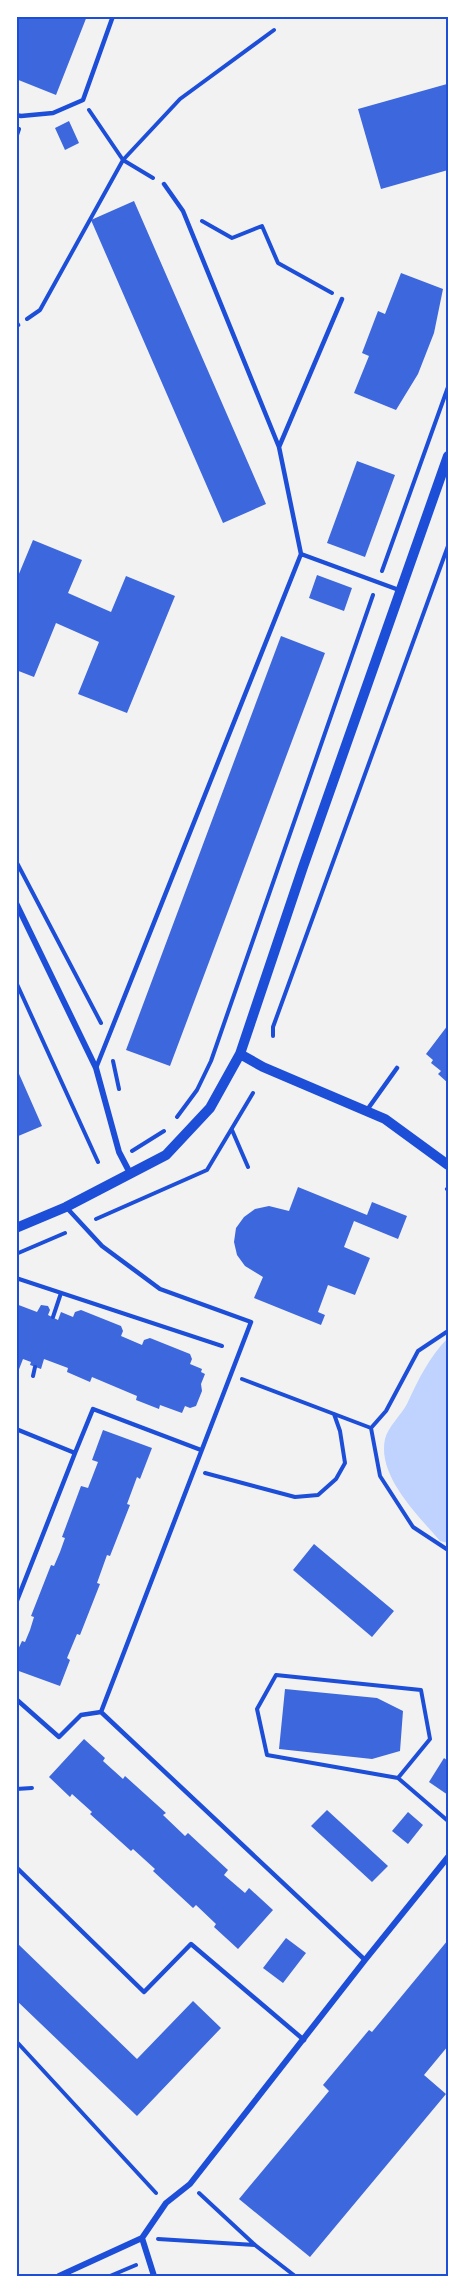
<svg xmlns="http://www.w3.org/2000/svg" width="465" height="2293" font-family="Overpass,sans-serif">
<rect width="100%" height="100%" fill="#f2f2f2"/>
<!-- water -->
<path fill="#bfd3fe" d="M448 1338V1543L440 1541C418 1515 377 1476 385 1439 388 1427 401 1415 407 1404 418 1380 429 1357 448 1338Z"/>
<!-- building -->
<path fill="#3d67dc" d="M16 16H87L56 95 16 79Z
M447 84 448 170 381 189 358 109Z
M69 121 79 143 65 150 55 128Z
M134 201 266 504 223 523 91 220Z
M401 273 443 289 434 333 418 374 396 410 354 393 369 356 362 353 378 311 385 314Z
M357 461 395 475 365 557 327 543Z
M33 540 82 560 68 593 111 612 126 576 175 596 127 713 78 694 99 642 56 623 34 677 16 670V581Z
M317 575 352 588 344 611 309 598Z
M281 636 325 653 170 1066 126 1050Z
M448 1025V1083L438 1074 441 1071 431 1063 433 1060 426 1054Z
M16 1067 42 1126 16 1137Z
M298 1187 367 1215 372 1202 407 1216 398 1239 354 1221 344 1247 370 1258 355 1295 328 1285 318 1312 325 1315 321 1325 254 1298 263 1277 245 1266 237 1255 234 1242 236 1228 244 1217 255 1209 269 1206 289 1211Z
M16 1304 37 1312 41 1305 48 1306 50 1310 48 1315 58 1320 61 1312 73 1317 75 1312 81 1310 121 1326 123 1331 121 1336 142 1345 144 1340 150 1338 190 1354 192 1359 190 1364 202 1369 201 1372 205 1374 201 1384 202 1391 196 1406 190 1408 185 1406 182 1413 160 1405 159 1409 136 1400 137 1396 92 1377 90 1382 67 1372 68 1368 44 1359 41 1369 30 1365 31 1362 23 1359 16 1377Z
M103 1430 152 1448 140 1479 137 1477 127 1504 130 1505 110 1556 107 1555 97 1583 100 1584 80 1635 77 1634 67 1658 70 1660 60 1686 16 1670V1654L22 1641 25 1642 30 1630 34 1617 31 1616 51 1565 54 1566 60 1552 65 1538 62 1537 81 1486 88 1488 98 1462 92 1460Z
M314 1544 394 1611 372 1637 293 1570Z
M285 1689 377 1698 403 1711 400 1751 372 1759 279 1749Z
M84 1739 105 1758 103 1761 123 1779 125 1776 166 1813 163 1815 185 1836 188 1833 228 1870 224 1875 245 1893 249 1888 273 1910 238 1949 214 1927 216 1924 196 1905 193 1908 153 1871 155 1869 133 1849 131 1851 90 1814 92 1812 72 1794 70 1797 49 1777Z
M444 1758 448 1761V1795L429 1782Z
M327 1810 388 1866 372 1882 311 1826Z
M408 1812 423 1825 408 1844 392 1831Z
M286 1938 306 1953 283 1983 263 1968Z
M448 1940V2046L424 2075 446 2094 310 2257 239 2199 329 2091 323 2085 369 2030 372 2032Z
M16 1942 137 2059 193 2001 221 2028 137 2116 16 2000Z"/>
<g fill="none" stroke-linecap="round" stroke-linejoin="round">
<!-- path -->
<path stroke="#1d4ed8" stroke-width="4" d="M16 138 19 129
M153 178 123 160 180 99 274 30
M202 221 232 238 262 226 278 263 332 293
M27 319 40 310 123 160 89 110
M382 571 448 387
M16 861 101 1023
M16 982 98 1162
M273 1036V1027L448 546
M113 1061 119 1089
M177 1117 197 1090 211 1061 373 595
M232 1130 248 1167
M132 1151 164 1131
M447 1189 448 1190
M96 1219 207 1170 253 1093
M16 1254 65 1233
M16 1278 222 1346
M53 1317 61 1293
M448 1331 418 1351 386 1411 371 1428 380 1476 413 1527 448 1550
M33 1376 35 1367
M242 1379 371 1428
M205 1473 295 1497 318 1495 336 1479 345 1463 340 1431 334 1414
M448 1618V1612
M398 1778 430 1739 421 1690 276 1675 257 1709 267 1755 398 1778 448 1821
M16 1789 32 1788
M16 2041 156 2193
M199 2193 255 2245 295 2276
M158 2239 255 2245
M110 2276 136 2265"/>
<!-- service -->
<path stroke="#1d4ed8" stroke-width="4.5" d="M16 115 21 116 53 113 83 100 113 16
M164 184 183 211 279 447 301 554 399 590
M16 322 18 325
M279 447 342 299
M96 1068 301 554
M367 1110 397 1068
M66 1207 102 1246 160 1289 251 1322 101 1712 365 1960
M16 1429 75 1453 93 1409 201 1450
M16 1603 75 1453
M16 1699 59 1737 81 1715 101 1712
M16 1867 144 1992 191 1944 304 2040"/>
<!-- minor -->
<path stroke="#1d4ed8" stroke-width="6" d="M16 903 96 1068 119 1152 131 1175
M142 2238 166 2203 190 2184 365 1960 448 1857
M59 2276 142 2238 154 2276"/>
<!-- tertiary -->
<path stroke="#1d4ed8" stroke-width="10" d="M240 1054 263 1067 385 1119 448 1165
M16 1228 66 1207 166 1155 210 1108 240 1054 303 867 448 456"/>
</g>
<!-- border -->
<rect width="465" height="2293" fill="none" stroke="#ffffff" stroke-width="36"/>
<rect x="18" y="18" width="429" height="2257" fill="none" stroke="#1d4ed8" stroke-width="2"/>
</svg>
